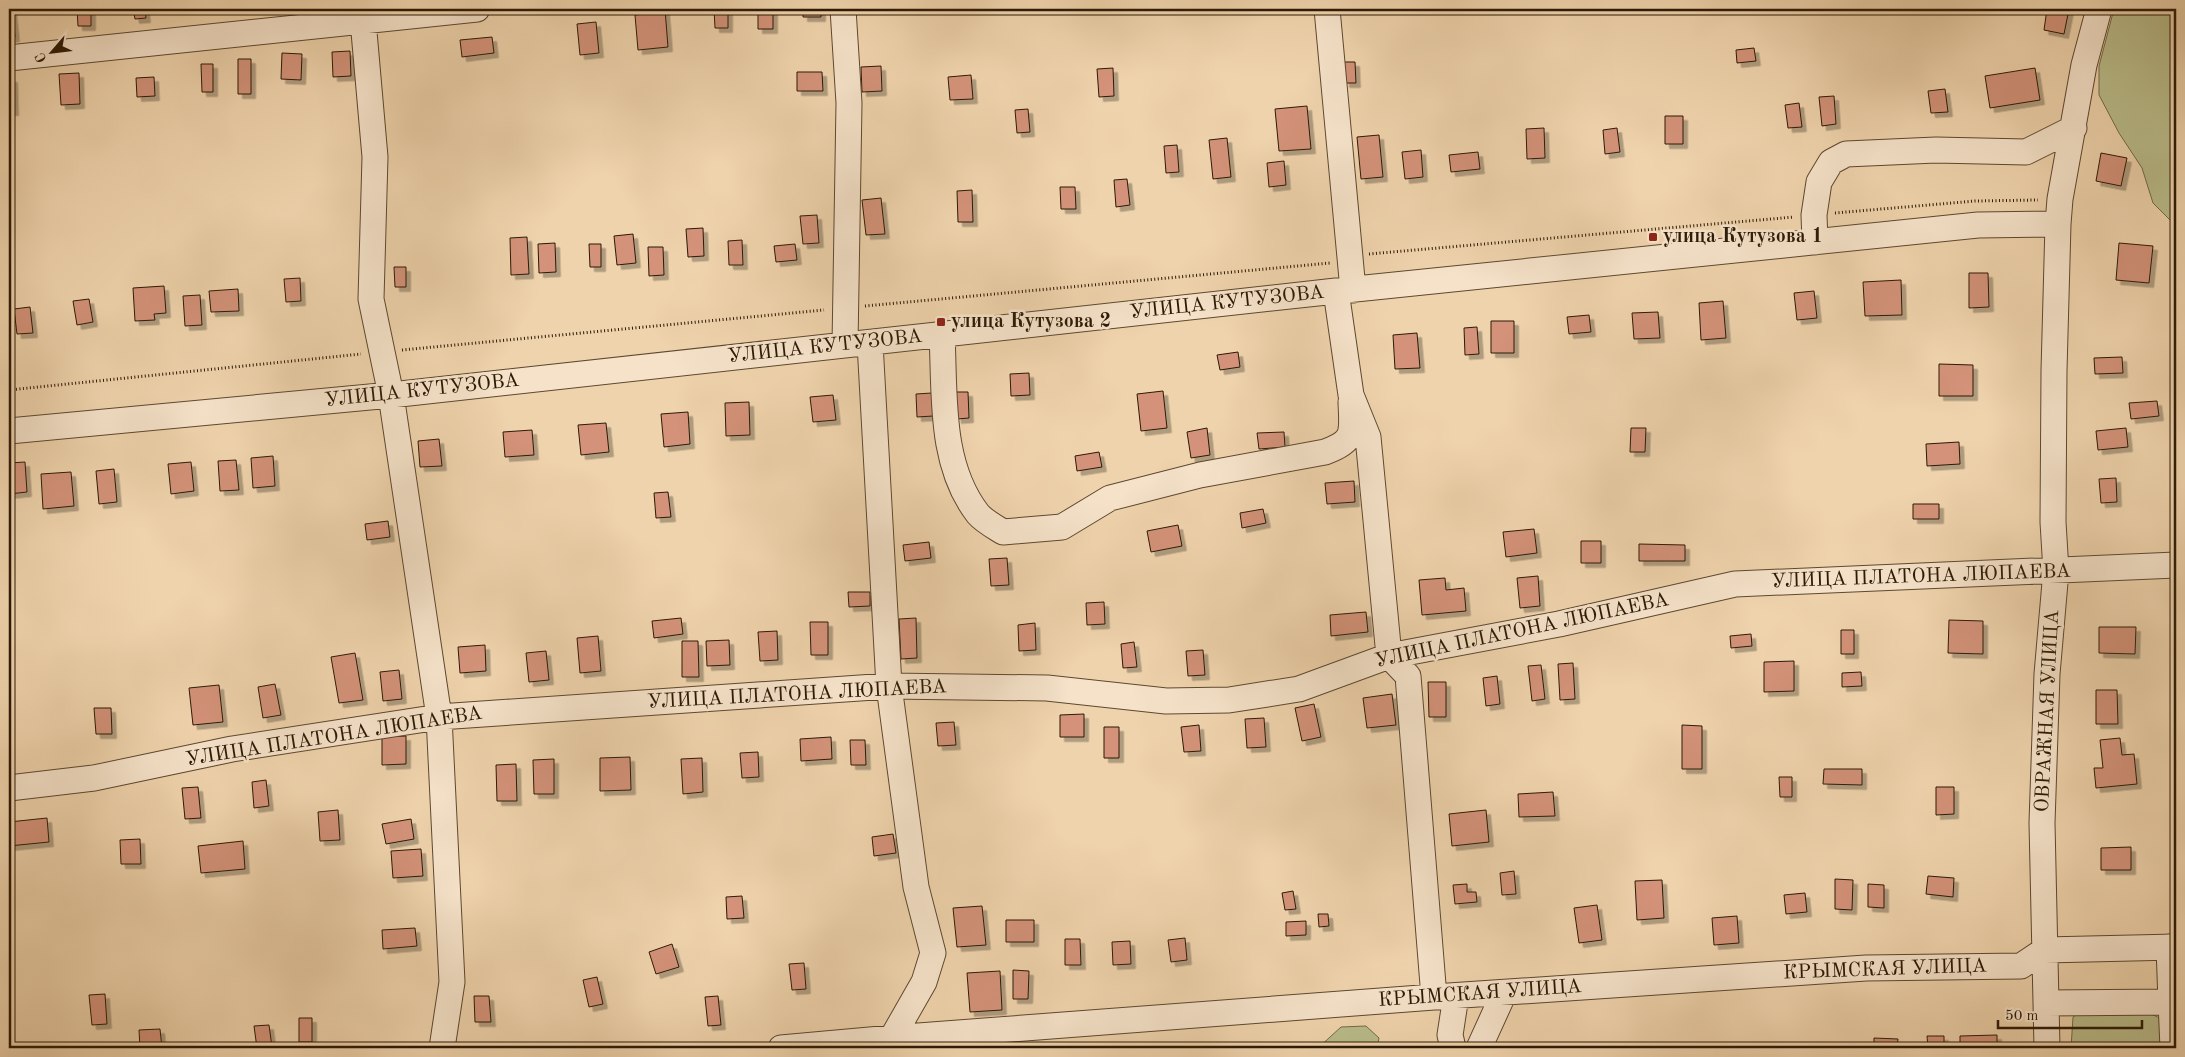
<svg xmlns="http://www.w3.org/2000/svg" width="2185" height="1057" font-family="'Old Standard TT',serif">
<defs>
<filter id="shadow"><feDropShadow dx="4.5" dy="4.5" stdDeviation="0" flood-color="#0004"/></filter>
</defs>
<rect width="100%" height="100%" fill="#efd3ac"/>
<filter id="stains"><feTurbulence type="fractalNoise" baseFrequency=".004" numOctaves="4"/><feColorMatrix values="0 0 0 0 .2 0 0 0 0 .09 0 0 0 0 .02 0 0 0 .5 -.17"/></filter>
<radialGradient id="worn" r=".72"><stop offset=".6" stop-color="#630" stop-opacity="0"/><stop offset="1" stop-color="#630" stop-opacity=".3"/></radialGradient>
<!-- green -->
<path fill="#b9bc8a" stroke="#726b48" d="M2114 9H2176V226L2153 203 2142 168 2119 133 2099 95V66Z
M2133 1009C2166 1018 2163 1017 2176 1048H2071L2073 1017 2083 1010Z
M1366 1026 1379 1038 1377 1048H1318L1341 1027Z"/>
<!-- building -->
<path fill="#d39279" stroke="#2c1a06" filter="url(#shadow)" d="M9 9H12L15 37 9 38Z
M77 9H91V26H78Z
M133 9H145L146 18 135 19Z
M651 9H665L668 47 638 50 635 15 651 13Z
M714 9H728V28H715Z
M758 9H773V29H758Z
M803 9H821V17H803Z
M2047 9H2069L2064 34 2044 30Z
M596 22 599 53 580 55 577 24Z
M492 37 494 53 462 57 460 40Z
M1754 48 1756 61 1737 63 1736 50Z
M350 51 351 76 333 77 332 52Z
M282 53 302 54 301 80 281 79Z
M238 59H251V94H238Z
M1344 62H1355L1356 83H1345Z
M201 64H213V92H202Z
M881 66 882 91 862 92 861 67Z
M1113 68 1114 96 1099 97 1097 69Z
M2035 68 2040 100 1990 108 1985 76Z
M797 72H822L823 91H797Z
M79 73 80 104 61 105 59 74Z
M971 75 973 99 950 100 948 77Z
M154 77 155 96 137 97 136 78Z
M9 78H13L14 111H9Z
M1945 89 1948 112 1931 113 1928 91Z
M1834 96 1836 124 1822 126 1819 97Z
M1799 103 1802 127 1788 128 1785 105Z
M1307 106 1311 149 1279 151 1275 109Z
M1028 109 1030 132 1017 133 1015 110Z
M1665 116H1683V144H1665Z
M1544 128 1545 158 1527 159 1526 129Z
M1617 128 1620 152 1605 154 1603 130Z
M1379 135 1383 177 1361 179 1357 137Z
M1227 138 1231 177 1213 179 1209 140Z
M1177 145 1179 172 1166 173 1164 146Z
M1421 150 1423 177 1405 179 1402 152Z
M1478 152 1480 169 1451 172 1449 155Z
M2101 153 2127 158 2121 186 2096 181Z
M1284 161 1286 185 1269 187 1267 163Z
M1127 179 1130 205 1116 207 1114 180Z
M1060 187H1075L1076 209H1061Z
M972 190 973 222H958L957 191Z
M881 198 885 234 866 235 862 200Z
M817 215 819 243 803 244 800 216Z
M703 228 704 256 688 257 686 229Z
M633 234 636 263 617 265 614 236Z
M527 237 529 274 511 275 510 238Z
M742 240 743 265H729L728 241Z
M555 243 556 272 539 273 538 244Z
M2119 243 2153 246 2149 283 2116 280Z
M589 244H601V267H590Z
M795 244 797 260 776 262 774 246Z
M648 247H663L664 275 649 276Z
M394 267H406V287H395Z
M1969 273H1988L1989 307 1969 308Z
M300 278 301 301 286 302 284 279Z
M1901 280 1902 315 1865 316 1863 282Z
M164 286 166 313 154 314 155 320 135 321 133 288Z
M238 289 239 311 211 312 209 291Z
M1814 291 1817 318 1797 320 1794 293Z
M200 295 202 325 185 326 183 296Z
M89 299 93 322 77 325 73 301Z
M1723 301 1726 338 1701 340 1699 303Z
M30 307 33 333 17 334 14 309Z
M1658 312 1660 338 1634 339 1632 313Z
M1589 315 1591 332 1569 334 1567 317Z
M1491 321H1514V353H1491Z
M1477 327 1479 354 1465 355 1464 328Z
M1417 333 1420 368 1395 369 1393 335Z
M1238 352 1240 367 1220 370 1217 355Z
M2122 357 2123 373 2095 374 2094 358Z
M1939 364 1973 365V396H1939Z
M1029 373 1030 395 1011 396 1010 374Z
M1163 391 1167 428 1141 431 1137 394Z
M956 392H968L969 418 957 419Z
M932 393 933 416 917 417 916 394Z
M833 395 836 420 813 422 810 397Z
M2157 401 2159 416 2131 419 2129 403Z
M749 402 750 435 726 436 725 403Z
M688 412 690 444 664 447 661 414Z
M606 423 609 452 581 455 578 425Z
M1207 428 1210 455 1191 458 1187 432Z
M1631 428H1646L1645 452H1630Z
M2126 428 2128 447 2098 450 2096 431Z
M532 430 534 455 505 457 503 432Z
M1284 432 1285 447 1259 449 1257 433Z
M439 439 442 466 420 467 418 441Z
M1959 442 1960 464 1927 466 1926 444Z
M1099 452 1102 467 1077 471 1075 456Z
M273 456 275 486 253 488 251 458Z
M236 460 239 490 220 491 218 461Z
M25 462 27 492 9 494V463Z
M191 462 194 491 171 494 168 464Z
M114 469 117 502 99 504 96 471Z
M71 472 74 506 43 509 41 474Z
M2116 478 2117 502 2101 503 2099 479Z
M1354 481 1355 502 1327 504 1325 483Z
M668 492 671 517 656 518 654 493Z
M1913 504H1939V519H1913Z
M1263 509 1266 523 1242 528 1240 513Z
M388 521 390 537 367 540 365 524Z
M1178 525 1182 546 1151 552 1147 531Z
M1534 529 1537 553 1506 557 1503 532Z
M1581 541H1601V563H1581Z
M929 542 931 558 905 561 903 545Z
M1639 544 1685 545V561H1639Z
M1007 558 1009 585 991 586 989 559Z
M1538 576 1540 606 1520 608 1517 578Z
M1445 578 1446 590 1464 588 1466 611 1422 615 1419 580Z
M848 592H870V606L849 607Z
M1104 602 1105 624 1087 625 1086 603Z
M1366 612 1368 632 1331 636 1330 615Z
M681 618 683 634 654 638 652 621Z
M916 618 917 658 901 659 899 619Z
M1949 620 1983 621V654L1948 653Z
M810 622H828V655H811Z
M1035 623 1036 650 1019 651 1018 625Z
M2099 627H2136L2135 654 2099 653Z
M1841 630H1854V654H1841Z
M777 631 778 660 760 661 758 632Z
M1751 634 1752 646 1731 648 1730 636Z
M598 636 601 671 580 673 577 638Z
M729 640 730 665 707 666 706 641Z
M682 641H698L699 677H682Z
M1134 642 1137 667 1123 668 1121 644Z
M485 645 486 671 460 673 458 647Z
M1203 650 1205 675 1188 676 1186 651Z
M546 651 549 680 529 682 526 653Z
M355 653 363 700 339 703 331 657Z
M1794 661V691L1764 692V662Z
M1573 663 1575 699 1560 700 1558 664Z
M1541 665 1545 699 1532 701 1528 666Z
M399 670 402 699 383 701 380 672Z
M1861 672 1862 686 1842 687V673Z
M1497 676 1500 704 1486 706 1483 678Z
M1428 682H1446V717H1429Z
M275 684 281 715 263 718 258 687Z
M219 685 223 722 193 725 189 688Z
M2096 690H2117L2118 724H2096Z
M1392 694 1396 725 1367 728 1363 698Z
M1314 704 1321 737 1302 741 1295 708Z
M94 708H111L112 734H96Z
M1084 714V737H1060V715Z
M1264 718 1266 747 1247 748 1245 719Z
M954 722 956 745 938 746 936 723Z
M1199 725 1201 751 1184 752 1181 727Z
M1682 725 1702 726V769H1682Z
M1104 727H1119V758H1104Z
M406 736V764L382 765V737Z
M831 737 832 759 801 761 800 739Z
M2120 738 2122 755 2134 754 2137 784 2096 788 2094 768H2103L2100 740Z
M850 740H865L866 765H851Z
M758 752 759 777 742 778 740 753Z
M630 757 631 790 600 791V758Z
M702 758 703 792 683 794 681 759Z
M554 759V794H534L533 760Z
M516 764 517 801H497L496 765Z
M1824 769H1862V785L1823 784Z
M1779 777H1792V797H1780Z
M266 780 269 806 254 808 252 782Z
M198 787 201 818 185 819 182 788Z
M1936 787H1954V814L1936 815Z
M1553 792 1555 816 1519 817 1518 794Z
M338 810 340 840 320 841 318 812Z
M1486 810 1489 842 1452 846 1449 814Z
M47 818 49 842 9 846V822Z
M411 819 414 839 386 844 382 824Z
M893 834 896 853 874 856 872 837Z
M140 839 141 864H121L120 840Z
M243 841 245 869 201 873 198 846Z
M2131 847V870H2101V848Z
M421 849 423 876 393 878 391 851Z
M1514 871 1516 894 1502 895 1500 873Z
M1928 876 1954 878 1953 897 1926 894Z
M1835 879 1853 880 1852 910 1835 909Z
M1662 880 1664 918 1637 920 1635 881Z
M1467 884V892H1476L1477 902 1455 904 1453 885Z
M1868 884 1884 885V908L1868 907Z
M1293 891 1296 909 1285 910 1282 893Z
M1805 893 1807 912 1786 914 1784 895Z
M742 896 744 918 727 919 726 897Z
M1597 905 1602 940 1579 943 1574 908Z
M982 906 986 945 957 947 953 908Z
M1318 914H1328L1329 926 1319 927Z
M1737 916 1739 943 1714 945 1712 918Z
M1006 920H1034V942H1006Z
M1306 921V935L1286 936V922Z
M415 928 417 946 383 949 382 930Z
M1185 938 1187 960 1171 962 1168 940Z
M1065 939H1080L1081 965H1065Z
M1130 941 1131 964 1113 965 1112 942Z
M672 944 679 967 656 974 649 952Z
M804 963 806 989 792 990 789 964Z
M1013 970 1029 971 1028 999H1013Z
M1000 971 1002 1010 970 1012 967 973Z
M597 977 603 1004 589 1007 583 980Z
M105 994 107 1024 92 1025 89 995Z
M474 996H489L491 1022H475Z
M718 996 721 1025 708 1026 705 997Z
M299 1018H312V1042H299Z
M269 1025 272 1047 257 1048 254 1026Z
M160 1029 162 1048H140L139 1030Z
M1997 1035V1048H1960V1036Z
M1927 1036H1944V1048H1928Z
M1874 1038 1898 1039 1897 1048H1874Z"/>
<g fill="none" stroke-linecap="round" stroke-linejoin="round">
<defs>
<path id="minor" d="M362 9 375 157 371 299 391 395 439 717 452 982 442 1048
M843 9 849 103 845 345
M1327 9 1353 290
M9 58 477 9
M1815 242 1814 215 1819 182 1831 162 1846 154 1936 150 2026 152 2074 128
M1336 291 1351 395 1368 437 1389 656 1408 676 1434 997
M942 335C945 394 939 464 978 514 984 521 995 527 1003 532L1062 527 1110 498 1200 475 1325 452C1356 441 1352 432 1351 402
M870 343 889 686 916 887 933 953 924 982 892 1038 894 1048
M9 431 391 395 1336 291 1978 225 2058 224
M9 788 94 778 232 749 439 717 889 686 1047 688 1166 701 1229 700 1299 689 1389 656 1559 624 1735 584 2176 565
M2169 947 2171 1002
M2046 1003 2171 1002 2173 1048
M781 1048 892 1038 1434 997 1866 968 2021 966 2045 950 2176 947
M1453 1048 1450 1035 1456 996
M1479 1048 1504 993
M2047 1048 2042 823 2047 674 2056 571 2053 522 2054 371 2058 224 2060 199 2084 65 2099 9"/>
</defs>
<!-- minor casing -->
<use href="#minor" stroke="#5d4830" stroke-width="27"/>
<!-- path -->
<path stroke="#2c1a06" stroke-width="3" stroke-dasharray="1 2.5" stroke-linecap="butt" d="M1835 213 1975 201 2038 200
M1369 254 1794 217
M865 306 1330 263
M402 350 824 310
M9 390 361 354"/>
<!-- minor -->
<use href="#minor" stroke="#f5e2c9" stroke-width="25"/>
</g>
<!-- markers -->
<g fill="#8f2418" stroke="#f5e2c9" stroke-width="2">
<rect x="1648" y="232" width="10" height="10" rx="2.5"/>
<rect x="936" y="317" width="10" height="10" rx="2.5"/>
</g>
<g text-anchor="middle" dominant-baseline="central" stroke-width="5" stroke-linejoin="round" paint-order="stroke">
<!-- poi labels -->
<g font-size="20" font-weight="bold" fill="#2c1a06" stroke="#f5e2c9" text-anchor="start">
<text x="1663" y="237">улица Кутузова 1</text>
<text x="951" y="322">улица Кутузова 2</text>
</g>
<!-- street labels -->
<g font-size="20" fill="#2c1a06" stroke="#f5e2c9">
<text transform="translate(1227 303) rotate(-6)">УЛИЦА КУТУЗОВА</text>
<text transform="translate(825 347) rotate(-6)">УЛИЦА КУТУЗОВА</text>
<text transform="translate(422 391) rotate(-6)">УЛИЦА КУТУЗОВА</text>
<text transform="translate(1921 577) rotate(-2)">УЛИЦА ПЛАТОНА ЛЮПАЕВА</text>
<text transform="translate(1522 631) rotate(-12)">УЛИЦА ПЛАТОНА ЛЮПАЕВА</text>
<text transform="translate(797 695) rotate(-3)">УЛИЦА ПЛАТОНА ЛЮПАЕВА</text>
<text transform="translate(2048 711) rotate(-87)">ОВРАЖНАЯ УЛИЦА</text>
<text transform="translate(334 737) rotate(-9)">УЛИЦА ПЛАТОНА ЛЮПАЕВА</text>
<text transform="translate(1885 970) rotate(-2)">КРЫМСКАЯ УЛИЦА</text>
<text transform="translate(1480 994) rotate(-4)">КРЫМСКАЯ УЛИЦА</text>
</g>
</g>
<!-- margin -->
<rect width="2185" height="1057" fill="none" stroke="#efd3ac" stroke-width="30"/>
<rect x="10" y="10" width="2165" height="1037" fill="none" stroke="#2c1a06" stroke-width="2.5"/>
<rect x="15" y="15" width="2155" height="1027" fill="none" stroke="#2c1a06"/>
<!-- north arrow -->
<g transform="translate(52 52) rotate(242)" stroke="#f5e2c9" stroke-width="4" paint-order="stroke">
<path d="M0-4L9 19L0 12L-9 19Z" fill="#2c1a06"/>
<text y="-8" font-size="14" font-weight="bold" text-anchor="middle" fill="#2c1a06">С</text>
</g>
<!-- scale -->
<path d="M1998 1020v8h144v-8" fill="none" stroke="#2c1a06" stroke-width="2.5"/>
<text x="2005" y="1020" font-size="15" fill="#2c1a06" stroke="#f5e2c9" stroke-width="4" paint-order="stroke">50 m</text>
<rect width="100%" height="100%" filter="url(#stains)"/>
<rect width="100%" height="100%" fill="url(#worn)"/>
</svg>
